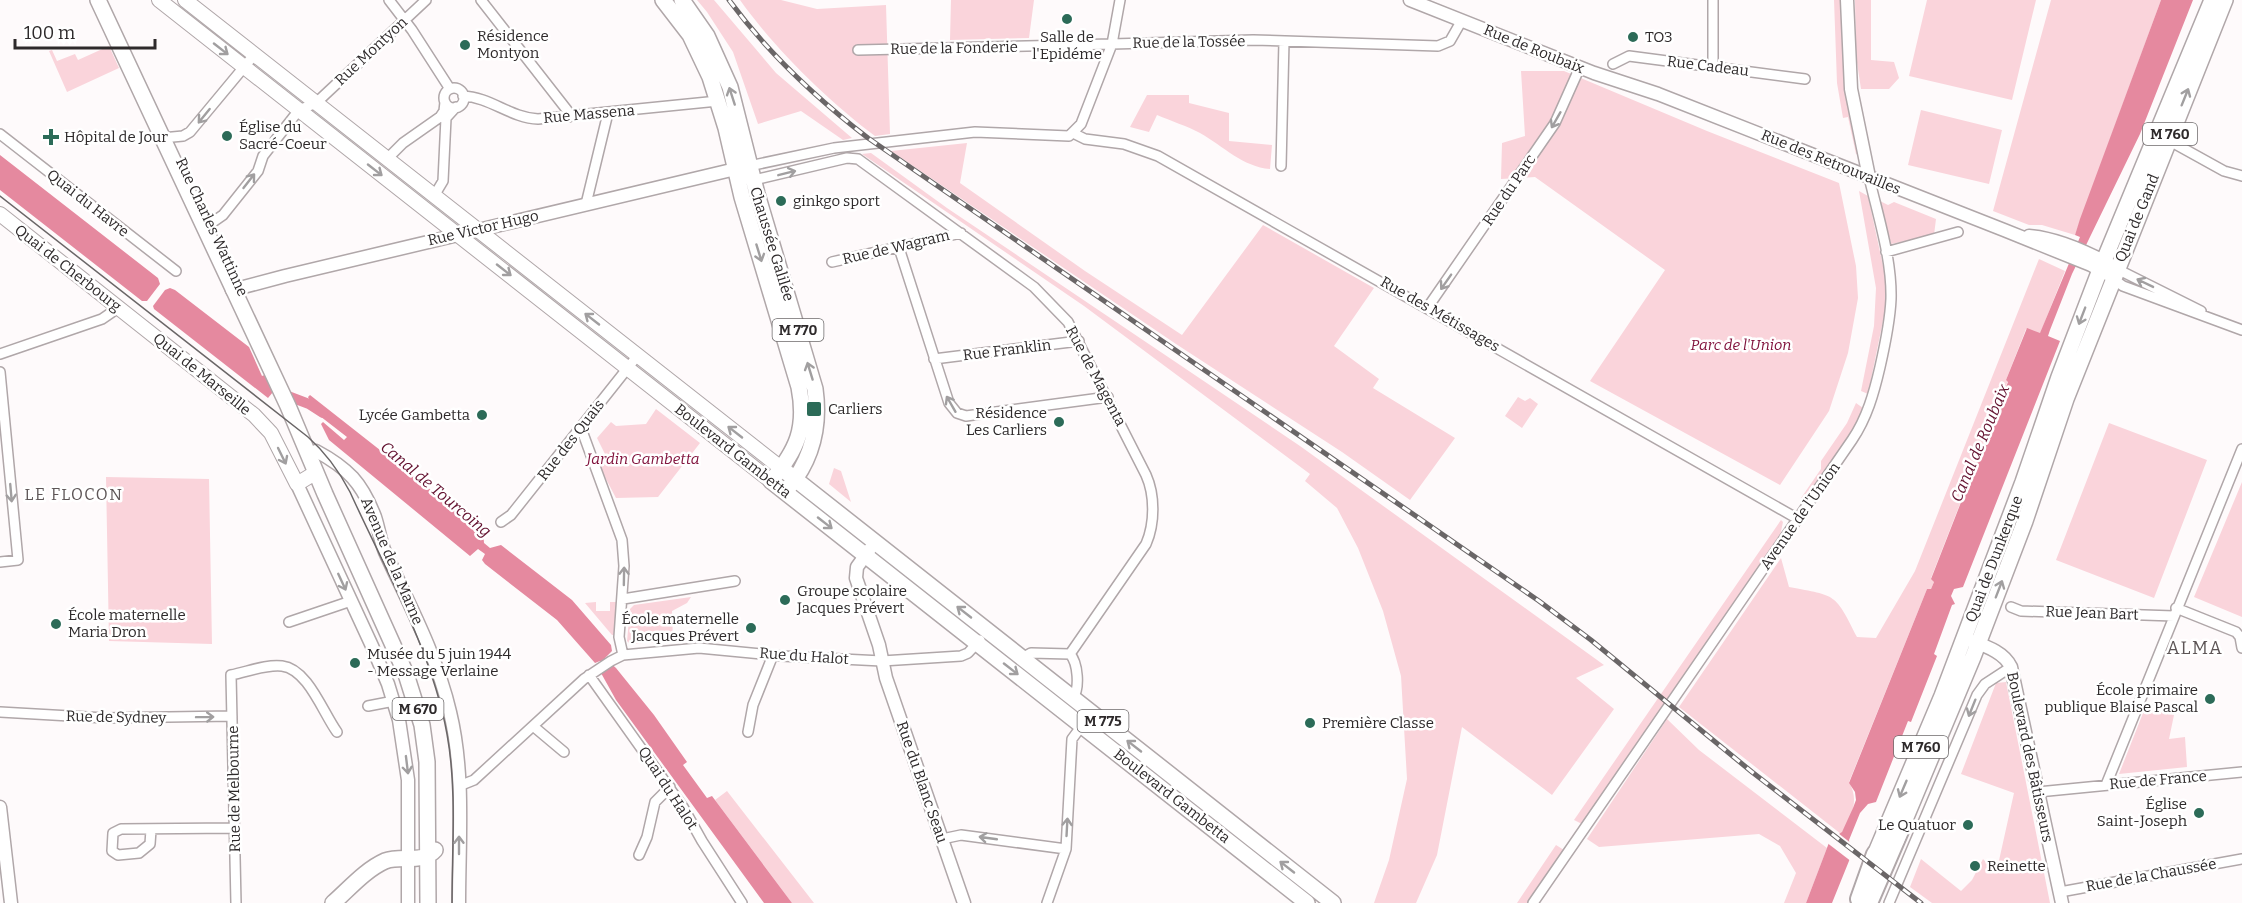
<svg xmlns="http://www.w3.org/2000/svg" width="2242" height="903" font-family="Bitter,serif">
<rect width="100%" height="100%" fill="#fefafb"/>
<!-- green -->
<path fill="#fad4db" d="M697 0H714L776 73 852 138 843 140 801 111 758 124 733 52 707 12Z
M740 0H781L817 9 886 5 890 134 875 136C828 101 774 48 740 0Z
M951 0H1034L1029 38 950 40Z
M1834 0H1843L1861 156 1856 154 1848 117 1843 118 1837 83Z
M1855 0H1871V60L1894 62 1899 78 1889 89H1861L1856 56Z
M1927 0H2036L2012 100 1909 76Z
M2051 0H2161L2075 235 2042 225H2029L1993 211Z
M109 46 119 68 67 92 49 51 52 50 57 61 75 54 78 60Z
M1521 71H1564L1707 131 1839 183 1856 266 1858 298 1848 353 1829 411 1780 485 1590 381 1665 270 1535 177 1501 179 1502 143 1525 136Z
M1147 95H1189V103L1229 113V141L1272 145 1270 169C1243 167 1223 146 1200 133 1187 126 1171 121 1157 115L1149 132 1130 127Z
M1921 110 2002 130 1989 184 1908 165Z
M967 143 960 183 1085 271 1182 335 1263 225 1374 288 1334 346 1379 379 1373 388 1455 438 1410 500 1342 452 1176 344 891 151Z
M871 153 947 208 1300 446 1604 665 1576 678 1614 709 1552 795 1462 727 1437 855 1416 903H1374L1389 860 1407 779 1401 676 1383 611 1358 548 1337 508 1305 481 1310 474 1084 306 862 154Z
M1859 191 1868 196 1885 275 1886 306 1868 394 1861 391 1874 326 1876 288Z
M1880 201 1888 205 1894 202 1936 219 1934 235 1891 244Z
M2039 259 2065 271 2040 334 2026 329 2006 380 2008 381 1931 578 1934 582 1931 589H1927L1849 782C1860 802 1851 816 1841 834L1679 707 1781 558 1789 587C1837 596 1835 593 1857 637L1876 638 1915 571Z
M1518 397 1525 401 1530 398 1538 404 1522 428 1505 416Z
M1856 403 1863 408 1855 428 1842 449 1804 501 1801 498 1821 469V461L1847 423Z
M656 409 700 443 658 497 616 498 597 462 607 458 597 438 611 422 616 426 646 424Z
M2109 423 2207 460 2154 598 2056 560Z
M834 468 841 471 851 502 829 484Z
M106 477 209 479 212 644 109 641Z
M2242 482V617L2194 597Z
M1781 520 1783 522 1780 536 1582 824 1574 820Z
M691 597 687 603 672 611 673 641 630 644 627 641 630 609 634 605Z
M596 602V611H610V602H618L615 635H612L585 603Z
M2006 682 2050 903H1932L1910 887 1921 859 1961 891 1972 880 1983 859 1993 869 1998 865 2014 793 1961 774 1996 683Z
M2145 708 2174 715 2169 739 2185 737 2187 767 2119 774Z
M1667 719 1699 750 1827 848 1806 903H1784L1796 873 1780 846 1759 834 1599 847 1587 839Z
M727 791 814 903H792L715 800Z
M1556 845 1564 850 1530 900 1527 903H1517Z"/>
<!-- water -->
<path fill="#e5899f" d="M2161 0H2193L2140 134 2072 274 2050 330 2048 336 2060 341 1963 587 1954 589 1951 596 1955 604 1952 605 1934 654 1937 656 1911 722 1908 721 1876 802 1868 804 1860 813 1849 840 1851 856 1832 903H1806L1830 840 1842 832 1853 808 1856 800 1855 792 1849 783 1927 589H1931L1934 582 1931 579 2008 382 2006 380 2027 328 2040 333 2080 237 2075 235 2080 219Z
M0 155 158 278 160 284 147 301H142L0 190Z
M170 288 175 290 249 347 262 376 267 374 276 394 273 392 268 398 154 309 153 306 165 290Z
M310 395 483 531 484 543 490 548 501 545 572 600 611 645 612 651 605 658 616 668 654 715 687 762 683 765 707 798 712 796 792 903H764L616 700 601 673 604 667 600 661 595 663 557 620 485 564 482 560 485 554 478 549 470 556 329 440 321 424 323 422 344 440 347 437 316 413 308 397Z"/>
<!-- pier -->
<path fill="#fefafb" d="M1838 833 1852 844 1854 855 1852 862 1826 842 1828 837Z"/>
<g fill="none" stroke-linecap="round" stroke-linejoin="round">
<!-- canal -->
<path stroke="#e5899f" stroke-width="10" d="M280 393 309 404 323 413"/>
<defs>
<path id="minor" d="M389 0 412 30 450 89
M481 0 567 110 569 117
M1713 0V67
M858 50 1112 44 1120 0
M1613 64 1629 56 1805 79
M444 98a10 10 0 1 1 20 0a10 10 0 1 1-20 0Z
M463 96C490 97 511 118 538 119L718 101
M1073 133 1085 139 1124 144 1158 156 1798 519
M0 134 176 271
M162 138 183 136 190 132 254 55
M2168 140 2224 171 2242 176
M387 159 403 143 440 117 444 111 445 102
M749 166 834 148 975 132 1069 136 1081 124 1112 44 1253 40 1438 46 1450 41 1462 20
M1281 166 1284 41
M750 181 847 158 858 159 1034 287 1068 322 1146 475C1155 495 1155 523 1146 544L1070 654
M434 196 443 181 446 118 456 107
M586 204 608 113
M210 224 223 215 258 171 263 156 299 110 316 103 426 0
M899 248 949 403 957 413 966 416 1108 397
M1886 252 1958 232
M832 262 961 233
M2117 269 2201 311
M2113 279 2123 286 2242 330
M1428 307 1555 123 1580 67
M0 354 102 319 118 308
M934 359 1079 341
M0 372 18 560 0 562
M581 428 622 540 624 566 619 637 623 655
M501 522 511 515 638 355
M623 599 735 581
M2011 607 2021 611 2174 616
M2176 608 2236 632 2240 637 2242 648
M289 622 351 601
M1022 658 1031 653 1070 654C1078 663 1080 688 1073 698
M589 675 683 807 702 841 742 903
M368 706 394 701
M0 712 105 718 232 716
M533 726 564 752
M748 732 753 705 773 655
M2106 785 2242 449
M459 786 474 780 584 679 611 661 623 655 699 648 781 656 882 661 961 656 968 653 980 640
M2038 792 2242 772
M151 830 150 844 139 853 118 855 112 851 113 833 121 829 235 828
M942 839 961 835 1066 849
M639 855 647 837 655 802 670 787
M2060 892 2242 859
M236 903 231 675C247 672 266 664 282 666 308 669 323 713 337 732
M1047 903 1066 849 1072 739 1092 712
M1533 903 1852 440C1867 418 1874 393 1880 367 1885 345 1890 322 1891 299 1892 259 1878 216 1869 177
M1889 903 1977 695 1985 684 2011 667"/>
<path id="tertiary" d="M1410 0 1594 73 1658 94 2004 230 2091 265 2107 274
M1847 0 1851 89 1869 177
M2029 236C2056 238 2087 252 2111 265
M232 290 285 276 744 167
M316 451C348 468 362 483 375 517 379 529 380 540 385 552 409 604 437 656 450 712 465 774 459 840 459 903
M297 484 372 646 388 684 399 720 408 780V903
M870 549 857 567 856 578 879 645 886 678 964 903
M1964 638C1981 645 2003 650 2011 667L2062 903
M0 807 11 903"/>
<path id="secondary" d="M159 0 771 481
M185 0 781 468
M0 214 254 415 271 433 297 484 315 473"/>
<path id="primary" d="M98 0 288 406 325 494 406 674 422 725 427 762 428 903
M663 0 690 35 710 77 726 128 742 197 799 387C807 428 797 450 771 481L1307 903
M682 0 707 36 730 87 757 194 815 389C820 425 812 459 789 487
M781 468 1333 903
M1896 841 1973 657 2025 521 2066 399 2225 0
M1871 864 1942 696 2023 482 2059 377 2098 275 2212 0
M333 903C349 889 365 870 385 861 401 855 423 864 435 850"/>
<path id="trunk" d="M1859 899 1875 854
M1869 903 1900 831"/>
</defs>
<!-- minor casing -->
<use href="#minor" stroke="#b0a7a9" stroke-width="12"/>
<!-- tertiary casing -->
<use href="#tertiary" stroke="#b0a7a9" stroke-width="15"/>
<!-- secondary casing -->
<use href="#secondary" stroke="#b0a7a9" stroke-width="16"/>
<!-- primary casing -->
<use href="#primary" stroke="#b0a7a9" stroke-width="18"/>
<!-- trunk casing -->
<use href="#trunk" stroke="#b0a7a9" stroke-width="20"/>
<!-- minor -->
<use href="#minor" stroke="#fff" stroke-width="9"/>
<!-- tertiary -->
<use href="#tertiary" stroke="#fff" stroke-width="12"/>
<!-- secondary -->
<use href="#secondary" stroke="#fff" stroke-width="14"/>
<!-- primary -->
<use href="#primary" stroke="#fff" stroke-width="15"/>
<!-- trunk -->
<use href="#trunk" stroke="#fff" stroke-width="16"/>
<!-- tram -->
<path stroke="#6a6667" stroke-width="1.5" d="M0 196 308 437C326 453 339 471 350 492 385 569 432 651 447 734 457 789 452 847 452 903"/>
<defs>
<path id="rail" d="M729 0C768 53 816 98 868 138L1539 601 1591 640 1752 772 1921 903"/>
</defs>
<!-- rail casing -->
<use href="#rail" stroke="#6a6667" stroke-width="5"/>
<!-- rail -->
<use href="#rail" stroke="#fff" stroke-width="3" stroke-dasharray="9" stroke-linecap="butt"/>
</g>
<!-- one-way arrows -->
<defs><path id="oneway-shaft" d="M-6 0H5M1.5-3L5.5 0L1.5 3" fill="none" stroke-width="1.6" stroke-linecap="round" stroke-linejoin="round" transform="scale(1.5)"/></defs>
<g stroke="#a19fa0">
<use href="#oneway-shaft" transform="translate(221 49) rotate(38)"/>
<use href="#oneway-shaft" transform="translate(732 96) rotate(-108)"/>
<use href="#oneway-shaft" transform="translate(2185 97) rotate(-68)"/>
<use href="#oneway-shaft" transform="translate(204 116) rotate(129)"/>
<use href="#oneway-shaft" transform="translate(1556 120) rotate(120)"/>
<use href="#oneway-shaft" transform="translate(375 170) rotate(38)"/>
<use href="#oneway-shaft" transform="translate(787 173) rotate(-14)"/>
<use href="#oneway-shaft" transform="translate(249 181) rotate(-52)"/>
<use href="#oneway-shaft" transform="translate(759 253) rotate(73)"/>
<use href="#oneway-shaft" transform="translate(504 270) rotate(38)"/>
<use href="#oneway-shaft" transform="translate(1446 282) rotate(125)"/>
<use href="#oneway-shaft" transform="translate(2145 283) rotate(-154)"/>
<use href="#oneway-shaft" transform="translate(2082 316) rotate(111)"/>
<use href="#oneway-shaft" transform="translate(592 319) rotate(-142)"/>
<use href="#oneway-shaft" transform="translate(810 371) rotate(-107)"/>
<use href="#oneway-shaft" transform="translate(951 404) rotate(-120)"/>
<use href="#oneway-shaft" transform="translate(735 432) rotate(-142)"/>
<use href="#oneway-shaft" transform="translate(282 456) rotate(64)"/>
<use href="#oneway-shaft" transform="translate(11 493) rotate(85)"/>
<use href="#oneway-shaft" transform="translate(825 523) rotate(38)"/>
<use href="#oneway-shaft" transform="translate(624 576) rotate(-89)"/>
<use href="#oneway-shaft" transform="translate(342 582) rotate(65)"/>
<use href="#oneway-shaft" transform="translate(1999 589) rotate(-69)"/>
<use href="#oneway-shaft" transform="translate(964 612) rotate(-142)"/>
<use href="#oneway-shaft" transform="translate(1011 669) rotate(38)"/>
<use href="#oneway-shaft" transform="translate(1972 708) rotate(112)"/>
<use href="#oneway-shaft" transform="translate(205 717) rotate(-1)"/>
<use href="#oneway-shaft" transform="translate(1134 746) rotate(-142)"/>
<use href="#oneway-shaft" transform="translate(407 765) rotate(83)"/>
<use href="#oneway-shaft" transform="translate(1903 789) rotate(113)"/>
<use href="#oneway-shaft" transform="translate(1067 827) rotate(-87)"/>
<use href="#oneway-shaft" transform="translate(988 838) rotate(-172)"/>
<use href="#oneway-shaft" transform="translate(459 845) rotate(-90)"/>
<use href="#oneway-shaft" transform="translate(1287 867) rotate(-142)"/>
</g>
<!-- markers -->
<g fill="#2c6b58" stroke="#fff" stroke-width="2">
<circle cx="1067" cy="19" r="6"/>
<circle cx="1633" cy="37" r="6"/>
<circle cx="465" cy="45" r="6"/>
<circle cx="227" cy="136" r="6"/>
<path d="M48 128h6v6h6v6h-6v6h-6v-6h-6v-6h6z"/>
<circle cx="781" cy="201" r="6"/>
<rect x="806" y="401" width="16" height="16" rx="3"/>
<circle cx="482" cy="415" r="6"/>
<circle cx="1059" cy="422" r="6"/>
<circle cx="785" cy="600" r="6"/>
<circle cx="56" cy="624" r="6"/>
<circle cx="751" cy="628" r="6"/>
<circle cx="355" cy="663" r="6"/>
<circle cx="2210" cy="699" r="6"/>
<circle cx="1310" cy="723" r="6"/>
<circle cx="2199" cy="813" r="6"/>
<circle cx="1968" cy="825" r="6"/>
<circle cx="1975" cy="866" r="6"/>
</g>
<g text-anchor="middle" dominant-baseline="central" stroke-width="5" stroke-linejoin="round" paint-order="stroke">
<!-- shield labels -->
<g fill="#fff" stroke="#6d6a6b" stroke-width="1.5">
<rect x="2143" y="123" width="54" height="22" rx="4.5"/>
<rect x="772.5" y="319" width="51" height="22" rx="4.5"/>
<rect x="392.5" y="698" width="51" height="22" rx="4.5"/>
<rect x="1077.5" y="710" width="51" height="22" rx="4.5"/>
<rect x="1894" y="736" width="54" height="22" rx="4.5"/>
</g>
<g font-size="14" font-weight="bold" fill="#2e2a2b">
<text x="2170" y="134">M 760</text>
<text x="798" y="330">M 770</text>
<text x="418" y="709">M 670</text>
<text x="1103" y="721">M 775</text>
<text x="1921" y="747">M 760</text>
</g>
<!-- poi labels -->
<g font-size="15" fill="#2e2a2b" stroke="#fff" text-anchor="start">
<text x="477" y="36">Résidence<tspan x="477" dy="17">Montyon</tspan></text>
<text x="1067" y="37" text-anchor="middle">Salle de<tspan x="1067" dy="17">l'Epidéme</tspan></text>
<text x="1645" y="37">TO3</text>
<text x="239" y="127">Église du<tspan x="239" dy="17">Sacré-Coeur</tspan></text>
<text x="64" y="137">Hôpital de Jour</text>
<text x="793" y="201">ginkgo sport</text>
<text x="828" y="409">Carliers</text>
<text x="1047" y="413" text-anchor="end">Résidence<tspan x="1047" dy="17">Les Carliers</tspan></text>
<text x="470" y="415" text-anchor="end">Lycée Gambetta</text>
<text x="797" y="591">Groupe scolaire<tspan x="797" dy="17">Jacques Prévert</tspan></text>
<text x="68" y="615">École maternelle<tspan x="68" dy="17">Maria Dron</tspan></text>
<text x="739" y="619" text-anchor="end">École maternelle<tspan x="739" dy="17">Jacques Prévert</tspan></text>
<text x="367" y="654">Musée du 5 juin 1944<tspan x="367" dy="17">- Message Verlaine</tspan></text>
<text x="2198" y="690" text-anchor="end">École primaire<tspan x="2198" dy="17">publique Blaise Pascal</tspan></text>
<text x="1322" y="723">Première Classe</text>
<text x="2187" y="804" text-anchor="end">Église<tspan x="2187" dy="17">Saint-Joseph</tspan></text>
<text x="1956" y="825" text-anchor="end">Le Quatuor</text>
<text x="1987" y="866">Reinette</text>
</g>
<!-- street labels -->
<g font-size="15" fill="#2e2a2b" stroke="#fff">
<text transform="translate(1189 42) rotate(-1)">Rue de la Tossée</text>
<text transform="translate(954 48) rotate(-1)">Rue de la Fonderie</text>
<text transform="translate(1534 49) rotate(22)">Rue de Roubaix</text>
<text transform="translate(371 51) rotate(-43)">Rue Montyon</text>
<text transform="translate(1708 66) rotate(7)">Rue Cadeau</text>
<text transform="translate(589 114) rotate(-5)">Rue Massena</text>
<text transform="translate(1831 162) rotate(22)">Rue des Retrouvailles</text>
<text transform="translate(1509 190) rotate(-56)">Rue du Parc</text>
<text transform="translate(88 203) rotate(38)">Quai du Havre</text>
<text transform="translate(2137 218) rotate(-68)">Quai de Gand</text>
<text transform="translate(212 227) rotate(65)">Rue Charles Wattinne</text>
<text transform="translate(483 228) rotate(-13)">Rue Victor Hugo</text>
<text transform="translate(772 244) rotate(73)">Chaussée Galilée</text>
<text transform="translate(896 247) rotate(-13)">Rue de Wagram</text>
<text transform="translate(68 268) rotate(38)">Quai de Cherbourg</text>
<text transform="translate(1440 314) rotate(30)">Rue des Métissages</text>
<text transform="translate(1007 350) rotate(-7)">Rue Franklin</text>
<text transform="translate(202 374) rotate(39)">Quai de Marseille</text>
<text transform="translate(1096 376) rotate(62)">Rue de Magenta</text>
<text transform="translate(571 440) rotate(-52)">Rue des Quais</text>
<text transform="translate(733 451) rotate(38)">Boulevard Gambetta</text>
<text transform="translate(1800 516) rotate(-55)">Avenue de l'Union</text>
<text transform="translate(1994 559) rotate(-69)">Quai de Dunkerque</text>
<text transform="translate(392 561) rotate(67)">Avenue de la Marne</text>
<text transform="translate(2092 613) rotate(2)">Rue Jean Bart</text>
<text transform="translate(804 656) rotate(4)">Rue du Halot</text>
<text transform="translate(116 717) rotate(1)">Rue de Sydney</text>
<text transform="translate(2030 757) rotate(78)">Boulevard des Bâtisseurs</text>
<text transform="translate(2158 780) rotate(-5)">Rue de France</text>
<text transform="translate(922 782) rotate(71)">Rue du Blanc Seau</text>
<text transform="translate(668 788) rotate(57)">Quai du Halot</text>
<text transform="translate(234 789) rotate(-91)">Rue de Melbourne</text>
<text transform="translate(1172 796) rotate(38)">Boulevard Gambetta</text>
<text transform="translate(2151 875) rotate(-10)">Rue de la Chaussée</text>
</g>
<!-- park labels -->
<g font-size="15" font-style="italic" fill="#81133d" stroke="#fff">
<text x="1741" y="345">Parc de l'Union</text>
<text x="643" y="459">Jardin Gambetta</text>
</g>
<!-- water labels -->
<g font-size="16" font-style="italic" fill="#63112f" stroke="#fff">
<text transform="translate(1980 443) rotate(-67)">Canal de Roubaix</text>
<text transform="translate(436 489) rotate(40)">Canal de Tourcoing</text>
</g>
<!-- neighbourhood labels -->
<g font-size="16" letter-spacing="1.5" fill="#5d5556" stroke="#fff">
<text x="74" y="494">LE FLOCON</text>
</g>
<!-- quarter labels -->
<g font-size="18" letter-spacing="1.5" fill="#5d5556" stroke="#fff">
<text x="2195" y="648">ALMA</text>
</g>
</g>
<!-- scale -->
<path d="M15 39v9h140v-9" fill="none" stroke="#2e2a2b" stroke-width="3"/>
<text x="24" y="39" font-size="18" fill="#2e2a2b" stroke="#ffffff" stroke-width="4.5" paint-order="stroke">100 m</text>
</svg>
